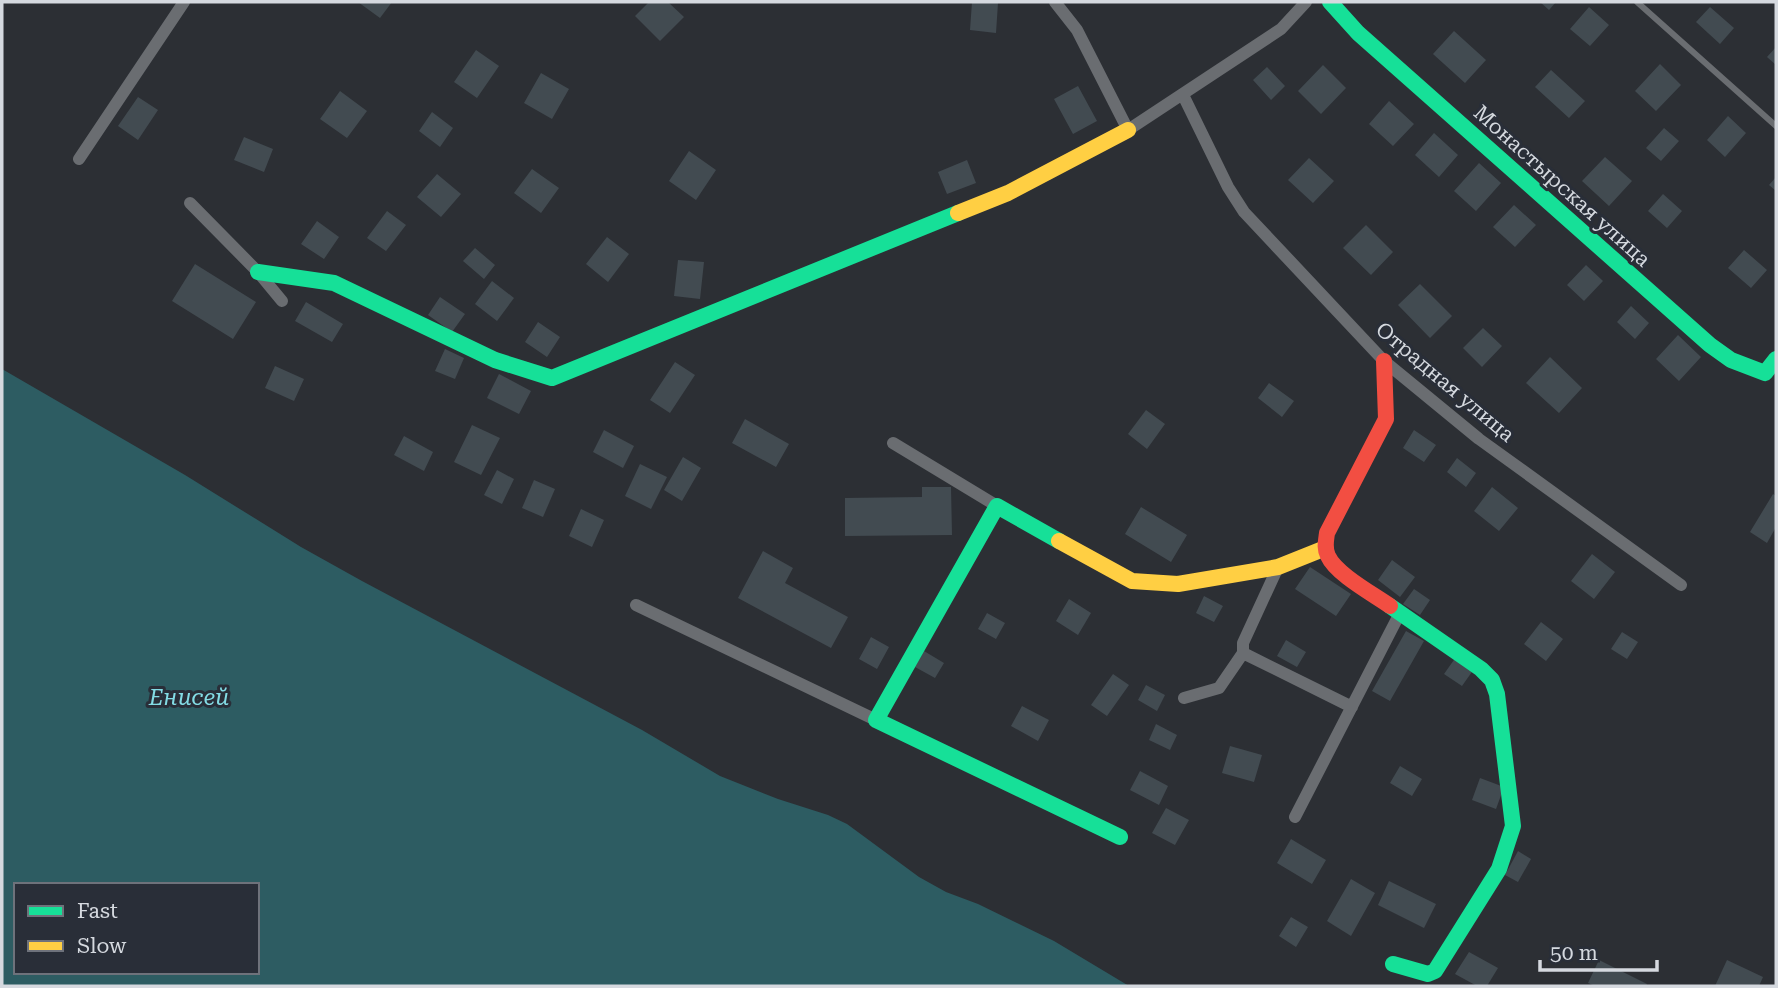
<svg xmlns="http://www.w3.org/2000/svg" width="1778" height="988" font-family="'Roboto Serif',serif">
<rect width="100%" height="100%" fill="#2c2f34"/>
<!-- water -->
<path fill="#2d5c62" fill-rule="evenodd" d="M2 369 185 475 301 547 362 581 642 730 720 776 778 799 828 815 847 824 919 877 946 892 978 904 1054 941 1129 986H2ZM16 885H257V972H16Z"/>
<!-- building -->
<path fill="#424b51" d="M358 2H392L380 18Z
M649 2H668L684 17 660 41 635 16Z
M972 2 998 3 996 33 970 30Z
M1540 2H1556L1549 10Z
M1589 7 1609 25 1590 46 1570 29Z
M1710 7 1734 28 1720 44 1696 22Z
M1454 31 1486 60 1465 83 1433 54Z
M1776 47V65L1767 57Z
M476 50 499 66 477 98 454 82Z
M1660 64 1681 85 1656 111 1635 91Z
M1323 65 1346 88 1321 114 1298 91Z
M1267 67 1285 86 1271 100 1253 80Z
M1551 70 1585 101 1569 118 1535 87Z
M541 73 569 89 552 119 524 103Z
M1078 86 1097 121 1073 134 1054 99Z
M340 91 367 111 347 138 320 119Z
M138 97 158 110 138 140 118 126Z
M1389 101 1414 124 1393 146 1369 124Z
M432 112 453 128 440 147 419 131Z
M1728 116 1746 133 1725 157 1707 140Z
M1664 128 1679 141 1661 161 1646 148Z
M1434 133 1458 155 1439 177 1415 155Z
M244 137 273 149 264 172 234 160Z
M689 151 716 170 696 200 669 181Z
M1605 157 1632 181 1609 206 1582 181Z
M1309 158 1334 181 1313 203 1288 180Z
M967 160 976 183 947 194 938 172Z
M1479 163 1501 183 1476 211 1454 191Z
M532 169 559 188 541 213 514 193Z
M437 174 461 194 441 217 417 197Z
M1776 177V191L1769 185Z
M1663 194 1682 211 1667 228 1648 211Z
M1514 205 1536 225 1515 247 1493 227Z
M387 211 406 225 386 251 367 238Z
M317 221 339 237 324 259 301 244Z
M1366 225 1393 252 1371 275 1343 248Z
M607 237 629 254 608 282 586 264Z
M475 248 495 265 484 279 463 261Z
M1744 250 1767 270 1751 288 1728 268Z
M678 260 704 262 700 299 674 296Z
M195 264 256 302 233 339 172 301Z
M1586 265 1603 281 1584 301 1567 285Z
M492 281 514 298 497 321 475 304Z
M1420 284 1452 316 1430 338 1398 305Z
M440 297 465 314 452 332 428 315Z
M306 302 343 324 332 342 295 321Z
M1631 306 1649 323 1635 339 1617 322Z
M538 322 560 337 547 357 525 342Z
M1483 328 1502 346 1482 367 1463 348Z
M1678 335 1701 357 1679 381 1656 359Z
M445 349 464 358 455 379 435 371Z
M1550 357 1582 388 1559 413 1526 383Z
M675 362 695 375 670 413 650 400Z
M275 366 304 379 294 401 265 388Z
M499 374 531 391 519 414 487 398Z
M1269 383 1294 401 1282 417 1258 398Z
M1146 410 1165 424 1147 449 1128 434Z
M745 419 789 444 776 467 732 443Z
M472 425 500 438 481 475 454 462Z
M604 430 634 446 623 468 593 452Z
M1414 430 1436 445 1424 462 1403 448Z
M404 436 433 452 424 471 394 455Z
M683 457 701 468 682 501 664 490Z
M1457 458 1476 473 1466 487 1447 472Z
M640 464 667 477 651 509 625 496Z
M497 470 514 479 502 504 484 495Z
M534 480 555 489 543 517 522 508Z
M922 487H951L952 535 845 536V498L922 497Z
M1492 487 1518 508 1499 531 1474 511Z
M1773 494 1776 496V527L1767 543 1750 532Z
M1141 507 1187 535 1171 562 1125 534Z
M581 509 604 520 592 547 569 536Z
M763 551 793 568 785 583 848 617 831 648 738 598Z
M1592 554 1615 572 1594 599 1571 581Z
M1392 560 1415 577 1400 597 1378 580Z
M1310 567 1351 594 1336 616 1295 589Z
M1414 589 1430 600 1420 615 1403 604Z
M1204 596 1223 606 1214 622 1196 613Z
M1069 599 1091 613 1078 635 1056 621Z
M987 613 1005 623 996 639 978 629Z
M1541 622 1563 639 1546 661 1524 644Z
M1406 631 1424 641 1390 701 1372 691Z
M1622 632 1638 642 1627 659 1611 649Z
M871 637 889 647 877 669 859 659Z
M1286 640 1306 652 1297 667 1277 656Z
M924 651 944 663 935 678 915 667Z
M1456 657 1474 669 1462 686 1444 674Z
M1113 674 1129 685 1107 716 1091 705Z
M1146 685 1165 695 1157 711 1138 700Z
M1022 706 1049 720 1038 741 1011 726Z
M1156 724 1177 735 1170 750 1149 740Z
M1230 746 1262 755 1254 782 1222 773Z
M1400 766 1422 779 1412 796 1390 783Z
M1140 771 1168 786 1159 805 1130 790Z
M1480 778 1504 787 1496 809 1472 800Z
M1166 808 1189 820 1175 845 1152 833Z
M1291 839 1326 860 1312 884 1277 863Z
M1518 851 1531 859 1518 882 1505 875Z
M1351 879 1375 893 1351 936 1327 921Z
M1389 881 1436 904 1424 928 1378 905Z
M1291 917 1308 927 1296 947 1279 936Z
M1469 952 1498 968 1487 986H1477L1455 974Z
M1599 960 1647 984 1646 986H1595L1588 983Z
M1727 960 1763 977 1759 986H1715Z"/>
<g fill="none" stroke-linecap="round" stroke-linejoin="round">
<!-- lane -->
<path stroke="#6a6d71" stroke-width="6" d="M1637 2 1776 126"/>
<!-- street -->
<path stroke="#6a6d71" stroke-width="12" d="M1055 2 1077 30 1128 130 1281 29 1306 2
M1183 95 1228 187 1244 212 1384 361 1479 439 1681 585
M79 159 184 2
M190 203 258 272 282 301
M893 443 997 506
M636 605 876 720
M1243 653 1352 707
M1184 698 1219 688 1243 653V643L1278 567
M1295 817 1400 613"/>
<!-- fast -->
<path stroke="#16e098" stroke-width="16" d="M1330 2 1358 33 1710 345 1731 360 1765 373 1776 359
M258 272 334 283 495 360 552 378 958 213
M1059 541 997 506 876 720 1120 837
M1390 606 1481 669 1492 680 1497 694 1513 826 1499 869 1435 971 1428 974 1393 964"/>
<!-- slow -->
<path stroke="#ffcf43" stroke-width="16" d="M958 213 1008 193 1128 130
M1059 541 1132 581 1178 584 1278 567 1323 549"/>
<!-- jam -->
<path stroke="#f24e42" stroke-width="16" d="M1384 361 1386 419 1327 533C1326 541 1324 548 1328 556 1336 574 1373 594 1390 606"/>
</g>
<g text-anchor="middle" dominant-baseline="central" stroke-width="6" stroke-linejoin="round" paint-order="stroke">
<!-- street labels -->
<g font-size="21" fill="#d5d9df" stroke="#292e38">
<text transform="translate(1562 186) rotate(42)">Монастырская улица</text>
<text transform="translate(1445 382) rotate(40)">Отрадная улица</text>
</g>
<!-- water labels -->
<g font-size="23" font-style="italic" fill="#83dbe4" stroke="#292e38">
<text x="189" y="697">Енисей</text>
</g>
</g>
<!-- border -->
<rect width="1778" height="988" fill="none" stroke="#d5d9df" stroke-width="7"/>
<!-- legend -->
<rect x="14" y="883" width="245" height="91" fill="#292e38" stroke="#6e727b" stroke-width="2"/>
<rect x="28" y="906" width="35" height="10" fill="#16e098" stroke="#6e727b" stroke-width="2"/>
<text x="77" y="918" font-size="21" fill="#d5d9df">Fast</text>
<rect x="28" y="941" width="35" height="10" fill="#ffcf43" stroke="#6e727b" stroke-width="2"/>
<text x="77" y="953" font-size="21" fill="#d5d9df">Slow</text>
<!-- scale -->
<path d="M1540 960v10h117v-10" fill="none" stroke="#d5d9df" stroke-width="3.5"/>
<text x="1550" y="960" font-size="21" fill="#d5d9df" stroke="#292e38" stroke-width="5" paint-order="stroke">50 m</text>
</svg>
